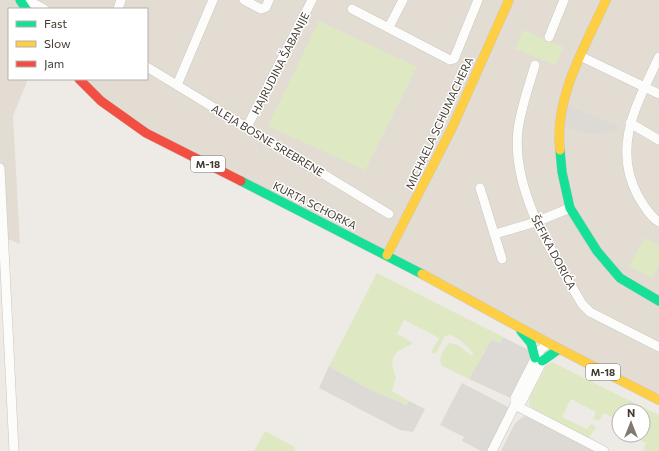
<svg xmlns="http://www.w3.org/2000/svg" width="659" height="451" font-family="Commissioner,sans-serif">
<rect width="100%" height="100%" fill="#eeebe6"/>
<!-- residential -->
<path fill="#e3dcd3" d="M0 0H659V401L135 124 78 79H147V9H9V79H28L13 116 20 244 0 236Z"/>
<!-- green -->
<path fill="#dee9c4" d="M319 21 417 67 365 170 268 126Z
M523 30 563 47 556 65 515 49Z
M645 238 659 245V264L652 278 629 266Z
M377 273 503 337 500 343 492 339 469 379 442 366C437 358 444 349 449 343L458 345 472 356 473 353 461 341 451 335 445 336 437 352 434 354 431 352 439 338 404 320 397 334 412 342 411 345C393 351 388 359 396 377L392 391 409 401 406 405 365 387 329 366Z
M552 362 659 415V451H643L646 443 630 435H643V411H619V421L604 413 599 421 593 419 596 412 571 399 562 417 587 429 591 424 596 427 589 438 534 410 529 405 530 397 547 365Z
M265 431 295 447 294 451H254Z"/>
<!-- parking -->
<path fill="#dddad6" d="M566 105 618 125 617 131 591 134 560 126Z
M503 337 530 351 534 356 513 399 469 379 492 339 500 343Z
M329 366 365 387 406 405 409 401 425 409 413 432 400 430 319 388Z
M462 383 510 408 487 451H481L462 441 464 437 440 425Z
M524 416 528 417 594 451H501L515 423Z"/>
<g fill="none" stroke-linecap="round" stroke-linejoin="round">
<defs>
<path id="street" d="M27 0 44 9
M244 0 261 9 266 7 269 0
M118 9 121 0
M352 9 450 60 454 59 478 0
M389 27 403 0
M549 37 564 0
M582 57 659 94
M659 57C638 102 611 146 638 196 644 206 650 216 659 222
M535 65C529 86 521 107 518 130 511 190 553 254 582 304L590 312 659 347
M147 67 389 214
M177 85 213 0
M630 123 659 140
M247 127 312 0
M0 168 14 451
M480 188 502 259
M495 234 536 222 570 208
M515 405 604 451
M515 405 522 401 544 358
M492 451 515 405V398L539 351 548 343"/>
<path id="fast" d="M20 0 26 9
M560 150 562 172 570 208 597 251 620 278 659 301
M241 181 422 274
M521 331 531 343 535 358
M542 361 559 349"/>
<path id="slow" d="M560 150C554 97 585 47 606 0
M387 255 452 128 509 0
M422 274 548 343 659 400"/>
<path id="jam" d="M79 79 101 101 146 133 241 181"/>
</defs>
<!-- street casing -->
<use href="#street" stroke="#cac7c2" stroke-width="10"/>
<!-- fast casing -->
<use href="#fast" stroke="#cec7bd" stroke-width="10"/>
<!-- slow casing -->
<use href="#slow" stroke="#cec7bd" stroke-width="10"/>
<!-- jam casing -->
<use href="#jam" stroke="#cec7bd" stroke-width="10"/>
<!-- street -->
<use href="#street" stroke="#fcfcfb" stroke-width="9"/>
<!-- fast -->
<use href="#fast" stroke="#16e098" stroke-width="9"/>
<!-- slow -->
<use href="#slow" stroke="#ffcf43" stroke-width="9"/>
<!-- jam -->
<use href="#jam" stroke="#f24e42" stroke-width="9"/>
</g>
<g text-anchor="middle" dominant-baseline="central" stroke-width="3" stroke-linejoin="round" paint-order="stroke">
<!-- shield labels -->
<g fill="#fff" stroke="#7b7670" stroke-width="1">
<rect x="191" y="156" width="34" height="16" rx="3"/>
<rect x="586" y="364" width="34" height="16" rx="3"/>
</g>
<g font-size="10" font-weight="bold" fill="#433b33">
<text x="208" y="164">M-18</text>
<text x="603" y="372">M-18</text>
</g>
<!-- street labels -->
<g font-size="11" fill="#433b33" stroke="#fff">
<text transform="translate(280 63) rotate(-63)">HAJRUDINA ŠABANIJE</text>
<text transform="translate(439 123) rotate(-65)">MICHAELA SCHUMACHERA</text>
<text transform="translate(268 140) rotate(31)">ALEJA BOSNE SREBRENE</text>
<text transform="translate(315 205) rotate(27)">KURTA SCHORKA</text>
<text transform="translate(554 252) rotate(62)">ŠEFIKA DORIĆA</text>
</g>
</g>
<!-- legend -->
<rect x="8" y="8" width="140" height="72" fill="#ffffff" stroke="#b4b1ad"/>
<rect x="16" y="21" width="20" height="6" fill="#16e098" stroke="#b4b1ad"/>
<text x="44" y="28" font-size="12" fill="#433b33">Fast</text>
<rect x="16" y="41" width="20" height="6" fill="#ffcf43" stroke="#b4b1ad"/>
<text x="44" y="48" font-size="12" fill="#433b33">Slow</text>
<rect x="16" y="61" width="20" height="6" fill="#f24e42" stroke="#b4b1ad"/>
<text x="44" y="68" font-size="12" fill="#433b33">Jam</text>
<!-- north arrow -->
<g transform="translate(631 423)"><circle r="19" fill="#ffffff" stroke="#b4b1ad"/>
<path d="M0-3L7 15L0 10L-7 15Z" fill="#7f7972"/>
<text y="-6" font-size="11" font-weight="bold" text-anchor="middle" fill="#433b33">N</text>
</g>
</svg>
